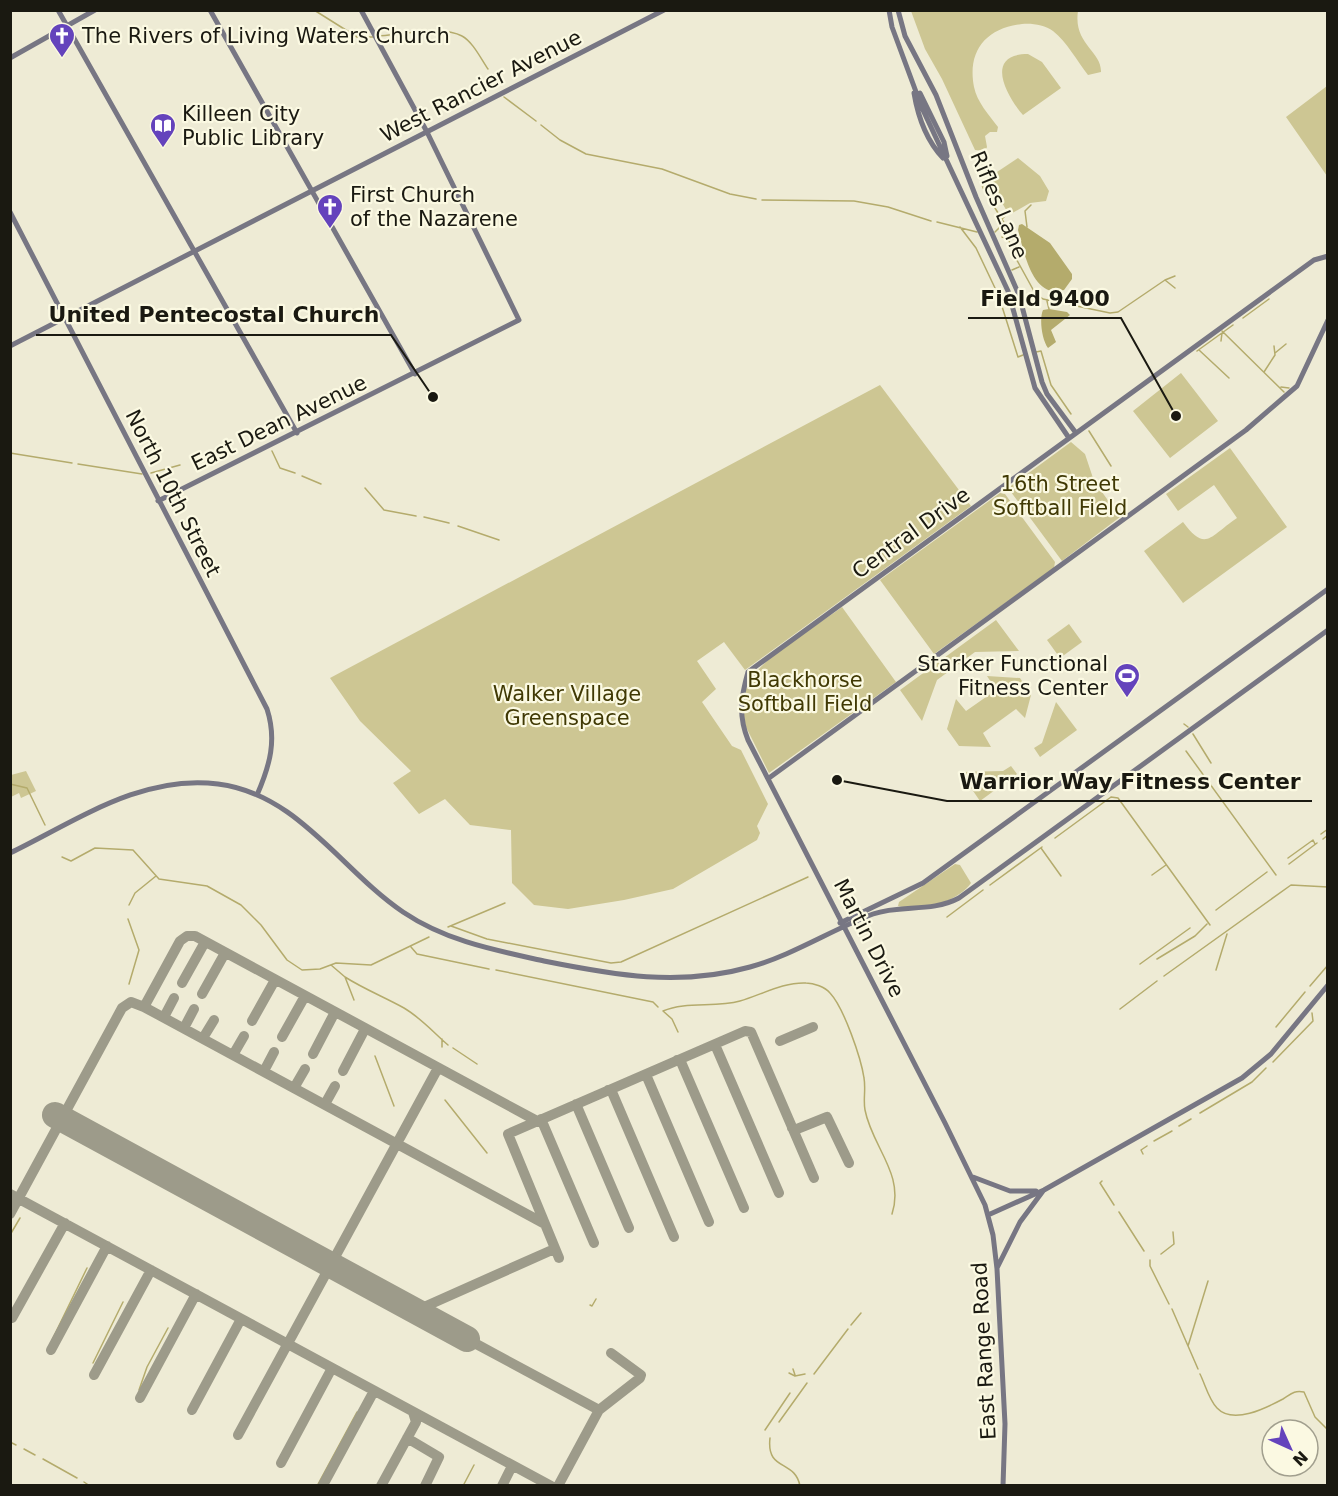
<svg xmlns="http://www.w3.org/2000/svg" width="1338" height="1496" font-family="'DejaVu Sans',sans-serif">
<rect width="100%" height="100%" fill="#eeebd5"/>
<!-- green -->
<path fill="#cdc693" d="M911 11H1078C1073 44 1102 51 1101 72L1088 75C1077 61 1067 42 1053 31 1045 25 1032 23 1022 24 986 28 967 51 974 87 977 102 989 115 998 127L997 132H990L985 136 987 147 985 151 975 150 942 79 925 49Z
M1028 54 1042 62 1061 88 1023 115C1007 97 983 54 1028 54Z
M1327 86V176L1286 117Z
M1018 158 1040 176 1049 191 1046 201 1030 203 1009 215 988 178Z
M1181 373 1218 421 1170 458 1133 411Z
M880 385 971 506 745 670 724 642 697 661 716 689 702 702 732 746 741 750 768 804 757 826 760 833 757 840 673 889 624 900 568 909 534 905 512 883 511 830 470 825 445 799 419 814 393 783 411 771 360 721 330 678Z
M1071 442 1085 454 1094 481 1120 517 1062 561 1008 488Z
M1230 448 1287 527 1183 603 1144 551 1183 522C1206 553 1210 536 1237 518L1214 485 1178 511 1166 494Z
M1000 493 1005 494 1055 562 1054 568 934 654 880 580Z
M842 607 896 682 769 773 745 725C743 713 743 695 748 684 760 658 818 625 842 607Z
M996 620 1019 651 975 652 937 680 922 721 900 690Z
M1069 624 1082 642 1060 658 1047 640Z
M987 676 1020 678 1031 695 1025 718 1016 709 983 733 991 747 959 746 947 729 956 699 966 711 996 690Z
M1056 702 1077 730 1040 757 1034 748 1042 743Z
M1011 766 1017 774 980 801 960 772 1003 771Z
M26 771 36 791 21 798 19 793 11 797V775Z
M955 864 960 865 971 883C957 903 921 911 898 906L899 902Z"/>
<!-- water -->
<path fill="#b4ab6c" d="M1022 224 1050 243 1072 274V279L1064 290C1032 300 1024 251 1018 230L1019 225Z
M1049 309 1067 312 1070 315 1051 330 1056 342 1048 348C1042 340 1039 319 1043 310Z"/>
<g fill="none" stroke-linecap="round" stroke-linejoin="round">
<!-- stream -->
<path stroke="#b4ab6c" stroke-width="1.5" d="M314 10 357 37H373
M377 36C399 35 443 25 462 36 473 42 481 59 488 69
M504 97 536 121
M541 125 560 140 586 154 662 169 730 194 756 199
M984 181 982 185 984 190 1006 226
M762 200 854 201 888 207 931 221
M1002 219 1007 214
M937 222 977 232
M960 227 976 248 995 288
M1027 227 1025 211 1031 205
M995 232 1003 224
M1007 234 1008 239H1013
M1002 237 1008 239 1010 243
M1013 253 1035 293 1043 299 1110 313 1118 312 1165 280 1175 288
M1012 270 1019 267
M1165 280 1175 276
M999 297 1018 357 1023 355
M1047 301 1049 309
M1243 318 1269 299
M1222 331 1284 392
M1221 341 1222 333
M1199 350 1229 378
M1197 351 1233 325
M1036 352 1041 351 1051 385 1071 414
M1275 353 1286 344
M1264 372 1275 355 1274 346
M1281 387 1289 388
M1089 431 1111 466
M272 451 280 468 295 473
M10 453 72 463
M78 464 142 474
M151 473 180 465
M302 476 321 484
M365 488 384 510 416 516
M424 517 449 523
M458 526 499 540
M1184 724 1188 727
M1193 734 1211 763
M1186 751 1276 875
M10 784 27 788 45 825
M1321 834 1328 829
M1055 838 1111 797 1118 798 1210 925
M1323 839 1328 835
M1041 848 1061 876
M62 857 71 861 95 848 133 850 159 879 207 886 241 905 261 925 287 960 302 970 320 969 336 963 371 965 429 937
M1288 858 1313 840 1315 844
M1289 864 1317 843
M1152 875 1166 865
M990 885 1042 847
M129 905 135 893 156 876
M1216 910 1267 872
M947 917 983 890
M128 919 139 950 129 984
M451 926 487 939 611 963 621 962 808 877
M448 927 505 903
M411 947 417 954 489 969
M1157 959 1195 936 1207 924
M1140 964 1190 928
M331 965 345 977 354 1000
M496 970 653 1002 658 1007
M1216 970 1227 934
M1164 976 1291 885 1328 887
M345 977C364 989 384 997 404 1008 421 1018 433 1032 448 1045
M1310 986 1328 965
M1120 1009 1157 981
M1276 1027 1305 992
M678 1032 672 1019 663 1011C686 1001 715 1008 740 1001 761 995 783 982 806 983 814 983 825 987 830 993 844 1008 861 1058 864 1078 866 1089 863 1100 865 1110 872 1147 905 1174 892 1214
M442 1039V1047
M453 1048 477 1064
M375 1056 394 1106
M1273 1062 1313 1021 1312 1013
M445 1100 487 1153
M1200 1113 1252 1082 1266 1068
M1179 1126 1191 1119
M1154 1141 1172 1131
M1143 1154 1141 1150 1147 1146
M1102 1181 1100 1183 1114 1205
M1119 1212 1144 1251
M10 1235 20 1218
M1161 1254 1174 1244 1173 1232
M1150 1260V1266L1169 1304
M590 1305 592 1306 596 1299
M1172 1309 1198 1369
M851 1325 861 1313
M52 1340 87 1268
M1188 1346 1208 1281
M93 1363 123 1302
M793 1369 795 1375
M789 1373 795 1376 805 1374
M814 1374 848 1329
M1200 1374C1205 1384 1209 1400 1217 1408 1233 1425 1266 1408 1283 1399 1291 1394 1294 1390 1304 1392L1315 1417 1328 1430
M139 1390 147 1367 168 1328
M779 1422 807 1383
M765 1430 790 1393
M770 1438C766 1472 795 1459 800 1486
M10 1442 16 1445
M24 1449 35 1455
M43 1459 77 1478
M84 1482 90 1486
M317 1486 357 1412
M463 1486 474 1465"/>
<!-- taxiway -->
<path stroke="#9d9b8a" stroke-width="10" d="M182 983 205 942
M202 994 225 953
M144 1007 180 941 187 936H195L537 1121
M164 1017 174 998
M252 1021 275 980
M184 1028 194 1009
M282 1037 305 996
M203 1038 214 1020
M780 1041 813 1027
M716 1047 779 1193
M313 1054 335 1012
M233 1055 244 1036
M677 1060 681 1062 744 1208
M264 1071 274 1052
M343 1071 365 1029
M647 1077 709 1222
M294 1088 305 1069
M608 1090 612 1092 674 1237
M325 1104 335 1086
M576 1104 629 1228
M541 1119 594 1243
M792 1128 797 1129 827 1117 849 1163
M10 1194 551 1486
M10 1214 122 1008 131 1002 144 1007 545 1224
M559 1258 508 1134 745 1031 751 1032 814 1178
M415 1311 552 1250
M12 1318 65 1223
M467 1339 599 1410
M51 1350 107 1246
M94 1375 151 1270
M140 1398 196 1294
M192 1410 241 1319
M238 1435 438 1068
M407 1438 439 1457 425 1486
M281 1463 332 1368
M323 1485 374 1391
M381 1486 416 1422 413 1412
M502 1486 512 1466
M558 1486 599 1410 640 1378 641 1375 611 1353"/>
<!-- runway -->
<path stroke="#9d9b8a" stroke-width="26" d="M55 1115 467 1339"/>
<!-- secondary -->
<path stroke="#777683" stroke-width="5" d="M58 10 297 433
M210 10 415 374
M889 10 892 27 922 108 1008 291 1035 388 1069 438
M898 10 905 36 936 95 976 197 1019 295 1042 382 1047 394 1076 433
M10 58 95 10
M914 93C918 117 926 140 943 158
M920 93 944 142 947 156
M10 212 267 709C277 740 270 765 257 795
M10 346 664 10
M158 501 519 320 427 132 361 10
M769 778 1246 430 1297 386 1328 320
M10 853C76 821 142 774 218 784 298 794 341 870 403 912 446 941 494 950 544 961 614 975 679 987 750 967 793 955 831 930 873 914 901 904 931 913 959 898L1328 630
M840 923 923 883 1328 589
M973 1177 1010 1191H1036
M988 1215 1044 1190 1242 1078 1271 1054 1328 985
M997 1268 1020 1222 1043 1191
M1003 1486 1005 1424 997 1269 993 1235 985 1205 945 1123 748 740C738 715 741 697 748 672L1314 260 1328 256"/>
</g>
<!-- icons -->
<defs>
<symbol id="church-pin" viewBox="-11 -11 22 30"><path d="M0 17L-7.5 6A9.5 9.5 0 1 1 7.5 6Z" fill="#6443bc" stroke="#fbf9e2"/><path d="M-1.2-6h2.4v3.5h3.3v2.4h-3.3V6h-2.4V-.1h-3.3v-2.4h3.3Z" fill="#fff"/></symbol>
<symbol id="library-pin" viewBox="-11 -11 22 30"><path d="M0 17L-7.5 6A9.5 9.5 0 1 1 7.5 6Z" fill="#6443bc" stroke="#fbf9e2"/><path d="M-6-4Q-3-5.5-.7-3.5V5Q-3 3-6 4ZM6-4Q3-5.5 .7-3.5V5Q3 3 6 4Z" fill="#fff"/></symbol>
<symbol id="stadium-pin" viewBox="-11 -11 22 30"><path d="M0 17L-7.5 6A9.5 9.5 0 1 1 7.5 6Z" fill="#6443bc" stroke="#fbf9e2"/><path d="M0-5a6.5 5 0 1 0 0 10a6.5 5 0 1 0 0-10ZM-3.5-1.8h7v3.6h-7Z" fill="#fff"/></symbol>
</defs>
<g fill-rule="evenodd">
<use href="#church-pin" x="47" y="21" width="30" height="40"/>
<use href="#library-pin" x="148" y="111" width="30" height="40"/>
<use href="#church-pin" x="315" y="192" width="30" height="40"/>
<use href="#stadium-pin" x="1112" y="661" width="30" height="40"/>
</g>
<g text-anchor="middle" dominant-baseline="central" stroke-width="4.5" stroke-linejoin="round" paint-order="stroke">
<!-- poi labels -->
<g font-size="21" fill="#1a1911" stroke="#fbf9e2" text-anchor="start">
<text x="82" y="36">The Rivers of Living Waters Church</text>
<text x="182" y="114">Killeen City<tspan x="182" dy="24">Public Library</tspan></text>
<text x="350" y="195">First Church<tspan x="350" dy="24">of the Nazarene</tspan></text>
<text x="1108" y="664" text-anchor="end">Starker Functional<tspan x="1108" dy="24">Fitness Center</tspan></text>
</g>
<!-- street labels -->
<g font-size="21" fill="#1a1911" stroke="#fbf9e2">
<text transform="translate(481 86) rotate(-27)">West Rancier Avenue</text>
<text transform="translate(999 205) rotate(67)">Rifles Lane</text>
<text transform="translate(279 423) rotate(-26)">East Dean Avenue</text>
<text transform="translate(173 493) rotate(63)">North 10th Street</text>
<text transform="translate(911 533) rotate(-36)">Central Drive</text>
<text transform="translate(869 938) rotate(63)">Martin Drive</text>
<text transform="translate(984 1351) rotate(-93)">East Range Road</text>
</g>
<!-- park labels -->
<g font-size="21" fill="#403904" stroke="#fbf9e2">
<text x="1060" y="484">16th Street<tspan x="1060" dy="24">Softball Field</tspan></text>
<text x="805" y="680">Blackhorse<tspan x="805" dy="24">Softball Field</tspan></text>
<text x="567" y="694">Walker Village<tspan x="567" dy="24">Greenspace</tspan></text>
</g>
</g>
<!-- callouts -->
<path fill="none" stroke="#1a1911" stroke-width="2" d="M1176 416L1121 318H968M433 397L391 335H36M837 780L947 801H1312"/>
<g fill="#1a1911" stroke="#fbf9e2" stroke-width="2">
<circle cx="1176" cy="416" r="6"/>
<circle cx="433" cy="397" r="6"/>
<circle cx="837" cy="780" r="6"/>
</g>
<g font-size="22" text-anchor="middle" font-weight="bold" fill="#1a1911" stroke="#fbf9e2" stroke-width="4.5" stroke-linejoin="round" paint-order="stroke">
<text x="1045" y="306">Field 9400</text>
<text x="214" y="322">United Pentecostal Church</text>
<text x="1130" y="789">Warrior Way Fitness Center</text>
</g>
<!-- border -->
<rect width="1338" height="1496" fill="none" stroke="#1a1911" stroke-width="24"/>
<!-- north arrow -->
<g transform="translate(1290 1448) rotate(135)"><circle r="28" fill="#fbf9e2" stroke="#a19f8e" stroke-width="1.5"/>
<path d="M0-4.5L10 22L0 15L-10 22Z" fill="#6443bc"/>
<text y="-9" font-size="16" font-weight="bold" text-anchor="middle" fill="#1a1911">N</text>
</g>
</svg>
